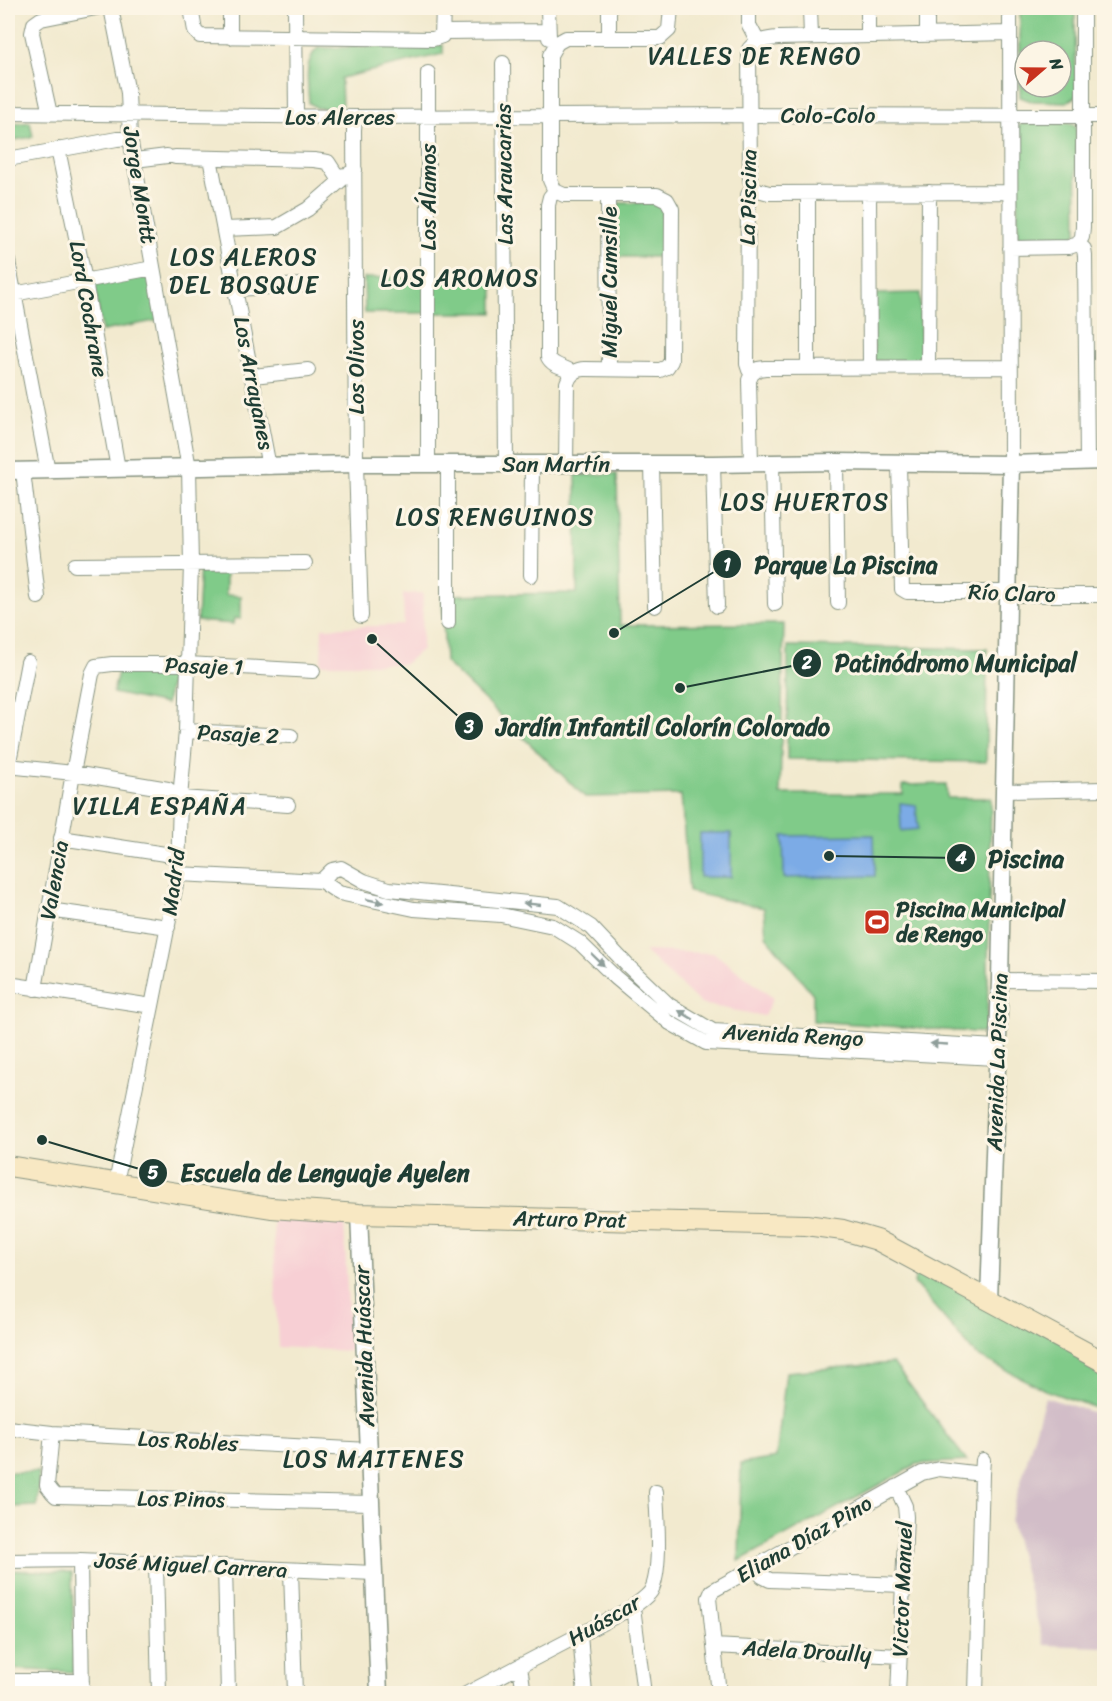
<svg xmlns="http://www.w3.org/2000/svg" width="1112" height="1701" font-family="Sriracha,sans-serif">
<rect width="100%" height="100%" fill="#fcf5e5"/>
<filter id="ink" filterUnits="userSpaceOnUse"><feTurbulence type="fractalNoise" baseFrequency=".0167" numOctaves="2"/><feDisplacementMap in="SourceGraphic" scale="12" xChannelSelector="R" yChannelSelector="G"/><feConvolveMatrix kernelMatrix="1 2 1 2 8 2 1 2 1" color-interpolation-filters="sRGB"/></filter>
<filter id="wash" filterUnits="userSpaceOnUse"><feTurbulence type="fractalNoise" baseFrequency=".008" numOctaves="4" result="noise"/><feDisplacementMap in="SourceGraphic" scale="24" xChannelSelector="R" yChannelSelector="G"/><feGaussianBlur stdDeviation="1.35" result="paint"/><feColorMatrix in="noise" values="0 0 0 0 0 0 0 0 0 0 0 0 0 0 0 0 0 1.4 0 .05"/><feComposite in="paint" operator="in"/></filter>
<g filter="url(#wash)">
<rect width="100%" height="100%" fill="#f2eacf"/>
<!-- built -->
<path fill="#f7cfd4" d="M423 593 422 649 405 664H321L322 628 404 625 403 594Z
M644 951 714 953 773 998 764 1016 701 1004Z
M273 1219 344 1223 350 1351 278 1347Z"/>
<!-- industrial -->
<path fill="#d2bdc8" d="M1045 1397 1104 1416V1647L1044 1645 1010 1520Z"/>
<!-- green -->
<path fill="#80cb89" stroke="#50845e" stroke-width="1.5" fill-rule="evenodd" d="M1020 8H1075L1076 96 1067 102 1031 101 1020 97ZM1025 51H1061V87H1025Z
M443 45V54L341 78 342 108H317L309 103C308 84 303 61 318 48Z
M30 122 33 137 8 141V125Z
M1068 123 1076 126 1077 232 1070 241 1025 242 1018 236 1016 129 1021 124Z
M616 203H662V257H616Z
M152 275 160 320 102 331 94 284Z
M364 278H493V313H365Z
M920 293 921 360 874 361 873 294Z
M617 474 620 625 784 624 780 794H903V785L946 784 947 798H991L987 1033 813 1021V994L766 936 764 908 689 892 681 795 585 797 445 662 442 595 577 593 576 475Z
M226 564V595L241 596V619L234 618 233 624 197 621 200 565Z
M788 646 987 649 986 762 787 759Z
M120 663 172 673 166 704 113 693Z
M919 1266 1104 1360V1411L1045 1390 976 1355 914 1283Z
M893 1363 967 1461 917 1464 739 1561 741 1464 776 1458 786 1372Z
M8 1472H39L37 1506 8 1507Z
M8 1570 72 1572 74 1672 8 1669Z"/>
<!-- water -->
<path fill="#7babe6" stroke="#4d748d" stroke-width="1.5" d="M900 803 916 805 918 829 901 831Z
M700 833H731V877H700Z
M874 835 875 876 784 878 783 836Z"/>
</g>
<g filter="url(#ink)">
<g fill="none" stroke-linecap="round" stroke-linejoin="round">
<defs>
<path id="minor" d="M111 8 128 93 130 138 189 468 191 564 186 731 180 798 178 874 152 1006 116 1183
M191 8 195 31 200 36 433 39 442 36 443 8
M230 8V37
M295 8 296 116
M548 8 549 38
M609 8V38
M749 8V25L758 42
M810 8 811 37
M868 8V36
M1010 8 1011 464
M443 32 548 31
M927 35V8
M503 63 506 464
M8 113 355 117 749 115 1104 116
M50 114 32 33 34 24 41 19 96 8
M355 117 354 130 356 464 361 616
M58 149 85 281 118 469
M175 157 314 160 328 162 337 176 347 175 355 170
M210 158 269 467
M8 159 117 139 130 138
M135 160 167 156
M753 187 750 180 749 49C757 40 767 39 778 38L1010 33
M753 187 758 190 769 193 1010 192
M555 191 550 197 548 205V357C553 367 565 366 573 373
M808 193V368
M869 193 870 368
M608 195 609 369
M224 229 277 227 308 209 347 175
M1078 244 1082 237 1083 227V8
M1078 244 1084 249 1085 256 1087 462
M1010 248 1069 247 1078 244
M8 261 48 471
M236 289 302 285
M8 295 153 268
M928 367 929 192
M752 374 758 369 765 368 1010 367
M253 376 308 370
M836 462 838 603
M652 463 655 606
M751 463 749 380 752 374 749 370 747 364 748 195 753 187
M772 463 775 604
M899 463 902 589 907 592H1007L1019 595H1104
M428 464V73
M566 464 567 383C570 374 576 369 585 369L660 370 667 367 671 361 672 209 667 200 657 195H564L555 191 550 180V55L557 43 566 38H660L669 30 671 8
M713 464 717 606
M23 471 38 597
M75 565 305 563
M531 575 532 465
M448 623V465
M186 731 291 736
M8 766 73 773 168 789 180 798 288 805
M8 767 28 662
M1003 791 1104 789
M61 838 178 856
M178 874 321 881 339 893 414 909 501 915 553 926 580 943 615 977 670 1023 706 1043 996 1058
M321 881 332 870 341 868 364 881 389 889 558 906 591 927 627 965 669 1005 713 1031 997 1047
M49 910 168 927
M1000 980 1104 981
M8 984 152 1006
M35 989 73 773 92 674 96 666 112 664H188L313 671
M8 1428 52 1433 369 1450
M52 1433 47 1485 52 1492 56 1496 371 1503
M896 1487 905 1506 906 1517 898 1694
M80 1560 82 1694
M8 1561 80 1560 374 1573
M156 1563 159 1694
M225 1566 228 1694
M755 1566 762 1576 770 1580 903 1585
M291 1570 295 1694
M633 1607 644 1694
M580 1635 585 1694
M714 1646 900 1656
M520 1666 524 1694
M8 1681H82
M466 1694 633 1607C639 1602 647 1597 651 1591 662 1571 657 1516 656 1492
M719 1694 709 1598 712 1591 922 1473 939 1469 982 1474 983 1460
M976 1694 982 1474"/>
<path id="tertiary" d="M8 471 356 464H713L836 462 1011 464 1104 461
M359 1214 379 1694
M989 1300 1000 980 1011 464"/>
<path id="secondary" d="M8 1166 271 1208 359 1214 806 1225 843 1230 877 1240 1104 1362"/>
</defs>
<!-- minor casing -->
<use href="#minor" stroke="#889482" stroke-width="16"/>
<!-- tertiary casing -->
<use href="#tertiary" stroke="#889482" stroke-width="19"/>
<!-- secondary casing -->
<use href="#secondary" stroke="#889482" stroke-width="22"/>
<!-- minor -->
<use href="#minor" stroke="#fff" stroke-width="14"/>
<!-- tertiary -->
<use href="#tertiary" stroke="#fff" stroke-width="16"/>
<!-- secondary -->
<use href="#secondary" stroke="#f8e8c3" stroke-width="20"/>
</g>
<!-- one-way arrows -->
<defs><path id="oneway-solid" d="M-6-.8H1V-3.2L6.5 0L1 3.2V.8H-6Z" transform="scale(1.5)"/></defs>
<g fill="#8f9e9a">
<use href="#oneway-solid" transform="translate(375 901) rotate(12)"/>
<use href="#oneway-solid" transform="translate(532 904) rotate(-174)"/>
<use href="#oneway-solid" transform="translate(598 960) rotate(44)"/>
<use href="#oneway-solid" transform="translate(686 1015) rotate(-149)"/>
<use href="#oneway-solid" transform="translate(939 1044) rotate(-177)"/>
</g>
</g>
<!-- icons -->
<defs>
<symbol id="stadium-square" viewBox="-11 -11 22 22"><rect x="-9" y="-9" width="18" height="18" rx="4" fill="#c8321e" stroke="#fcf5e5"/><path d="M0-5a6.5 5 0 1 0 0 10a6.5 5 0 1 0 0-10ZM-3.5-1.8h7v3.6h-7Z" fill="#fff"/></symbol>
</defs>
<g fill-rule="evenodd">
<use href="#stadium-square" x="862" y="907" width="30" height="30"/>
</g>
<g text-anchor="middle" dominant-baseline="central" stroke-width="6" stroke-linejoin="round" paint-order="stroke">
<!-- street labels -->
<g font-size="22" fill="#1f3d34" stroke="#fcf5e5">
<text x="828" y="115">Colo-Colo</text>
<text x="340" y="117">Los Alerces</text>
<text transform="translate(504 174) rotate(-91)">Las Araucarias</text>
<text transform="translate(140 185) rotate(81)">Jorge Montt</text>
<text transform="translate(428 197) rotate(-90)">Los Álamos</text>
<text transform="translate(748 197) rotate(-89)">La Piscina</text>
<text transform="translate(609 282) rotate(-90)">Miguel Cumsille</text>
<text transform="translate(89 309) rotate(80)">Lord Cochrane</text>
<text transform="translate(356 367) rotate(-90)">Los Olivos</text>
<text transform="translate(254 383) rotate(79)">Los Arrayanes</text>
<text x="556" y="464">San Martín</text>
<text transform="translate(1012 593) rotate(2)">Río Claro</text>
<text transform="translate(204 666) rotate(2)">Pasaje 1</text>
<text transform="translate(238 734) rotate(3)">Pasaje 2</text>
<text transform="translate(54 880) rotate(-80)">Valencia</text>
<text transform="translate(173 882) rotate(-83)">Madrid</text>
<text transform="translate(793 1035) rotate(3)">Avenida Rengo</text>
<text transform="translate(997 1062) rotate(-88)">Avenida La Piscina</text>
<text transform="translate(570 1219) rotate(1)">Arturo Prat</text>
<text transform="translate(364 1346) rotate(-92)">Avenida Huáscar</text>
<text transform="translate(188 1441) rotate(3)">Los Robles</text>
<text transform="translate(181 1499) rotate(1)">Los Pinos</text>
<text transform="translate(804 1539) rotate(-30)">Eliana Díaz Pino</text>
<text transform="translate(191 1565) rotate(3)">José Miguel Carrera</text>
<text transform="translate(902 1589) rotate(-88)">Victor Manuel</text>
<text transform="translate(604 1620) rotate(-30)">Huáscar</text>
<text transform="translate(807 1651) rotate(3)">Adela Droully</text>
</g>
<!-- poi labels -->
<g font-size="22" font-weight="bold" fill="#1f3d34" stroke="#fcf5e5" text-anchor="start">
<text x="896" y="909">Piscina Municipal<tspan x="896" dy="25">de Rengo</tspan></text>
</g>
<!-- neighbourhood labels -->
<g font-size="24" letter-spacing="1.5" fill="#1f3d34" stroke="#fcf5e5">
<text x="755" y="56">VALLES DE RENGO</text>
<text x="244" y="257">LOS ALEROS<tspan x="244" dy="28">DEL BOSQUE</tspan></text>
<text x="460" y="278">LOS AROMOS</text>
<text x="805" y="502">LOS HUERTOS</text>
<text x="495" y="517">LOS RENGUINOS</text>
<text x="160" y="806">VILLA ESPAÑA</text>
<text x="374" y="1459">LOS MAITENES</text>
</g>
</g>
<!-- callouts -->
<path fill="none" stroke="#1f3d34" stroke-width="2" d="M614 633L727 564M680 688L807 663M372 639L469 726M829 856L961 858M42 1140L153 1173"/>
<g fill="#1f3d34" stroke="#fcf5e5" stroke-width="2">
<circle cx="614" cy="633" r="6"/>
<circle cx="680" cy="688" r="6"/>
<circle cx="372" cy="639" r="6"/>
<circle cx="829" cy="856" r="6"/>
<circle cx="42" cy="1140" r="6"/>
<circle cx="727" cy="564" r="15"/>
<circle cx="807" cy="663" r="15"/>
<circle cx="469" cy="726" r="15"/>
<circle cx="961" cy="858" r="15"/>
<circle cx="153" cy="1173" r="15"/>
</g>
<g font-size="18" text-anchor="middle" font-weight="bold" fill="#fff">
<text x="727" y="571">1</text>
<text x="807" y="669">2</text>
<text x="469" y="733">3</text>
<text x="961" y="864">4</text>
<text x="153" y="1179">5</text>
</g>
<g font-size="24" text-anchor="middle" font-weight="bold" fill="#1f3d34" stroke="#fcf5e5" stroke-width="6" stroke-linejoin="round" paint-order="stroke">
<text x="846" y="573">Parque La Piscina</text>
<text x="956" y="671">Patinódromo Municipal</text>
<text x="663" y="735">Jardín Infantil Colorín Colorado</text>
<text x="1026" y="867">Piscina</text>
<text x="325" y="1181">Escuela de Lenguaje Ayelen</text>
</g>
<!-- margin -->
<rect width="1112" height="1701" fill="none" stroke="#fcf5e5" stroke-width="30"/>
<!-- north arrow -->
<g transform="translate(1043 69) rotate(70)"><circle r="28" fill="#fcf5e5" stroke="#a4ab9e" stroke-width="1.5"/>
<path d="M0-4.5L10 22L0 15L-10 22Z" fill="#c8321e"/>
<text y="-9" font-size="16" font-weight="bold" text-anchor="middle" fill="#1f3d34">N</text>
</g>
</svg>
